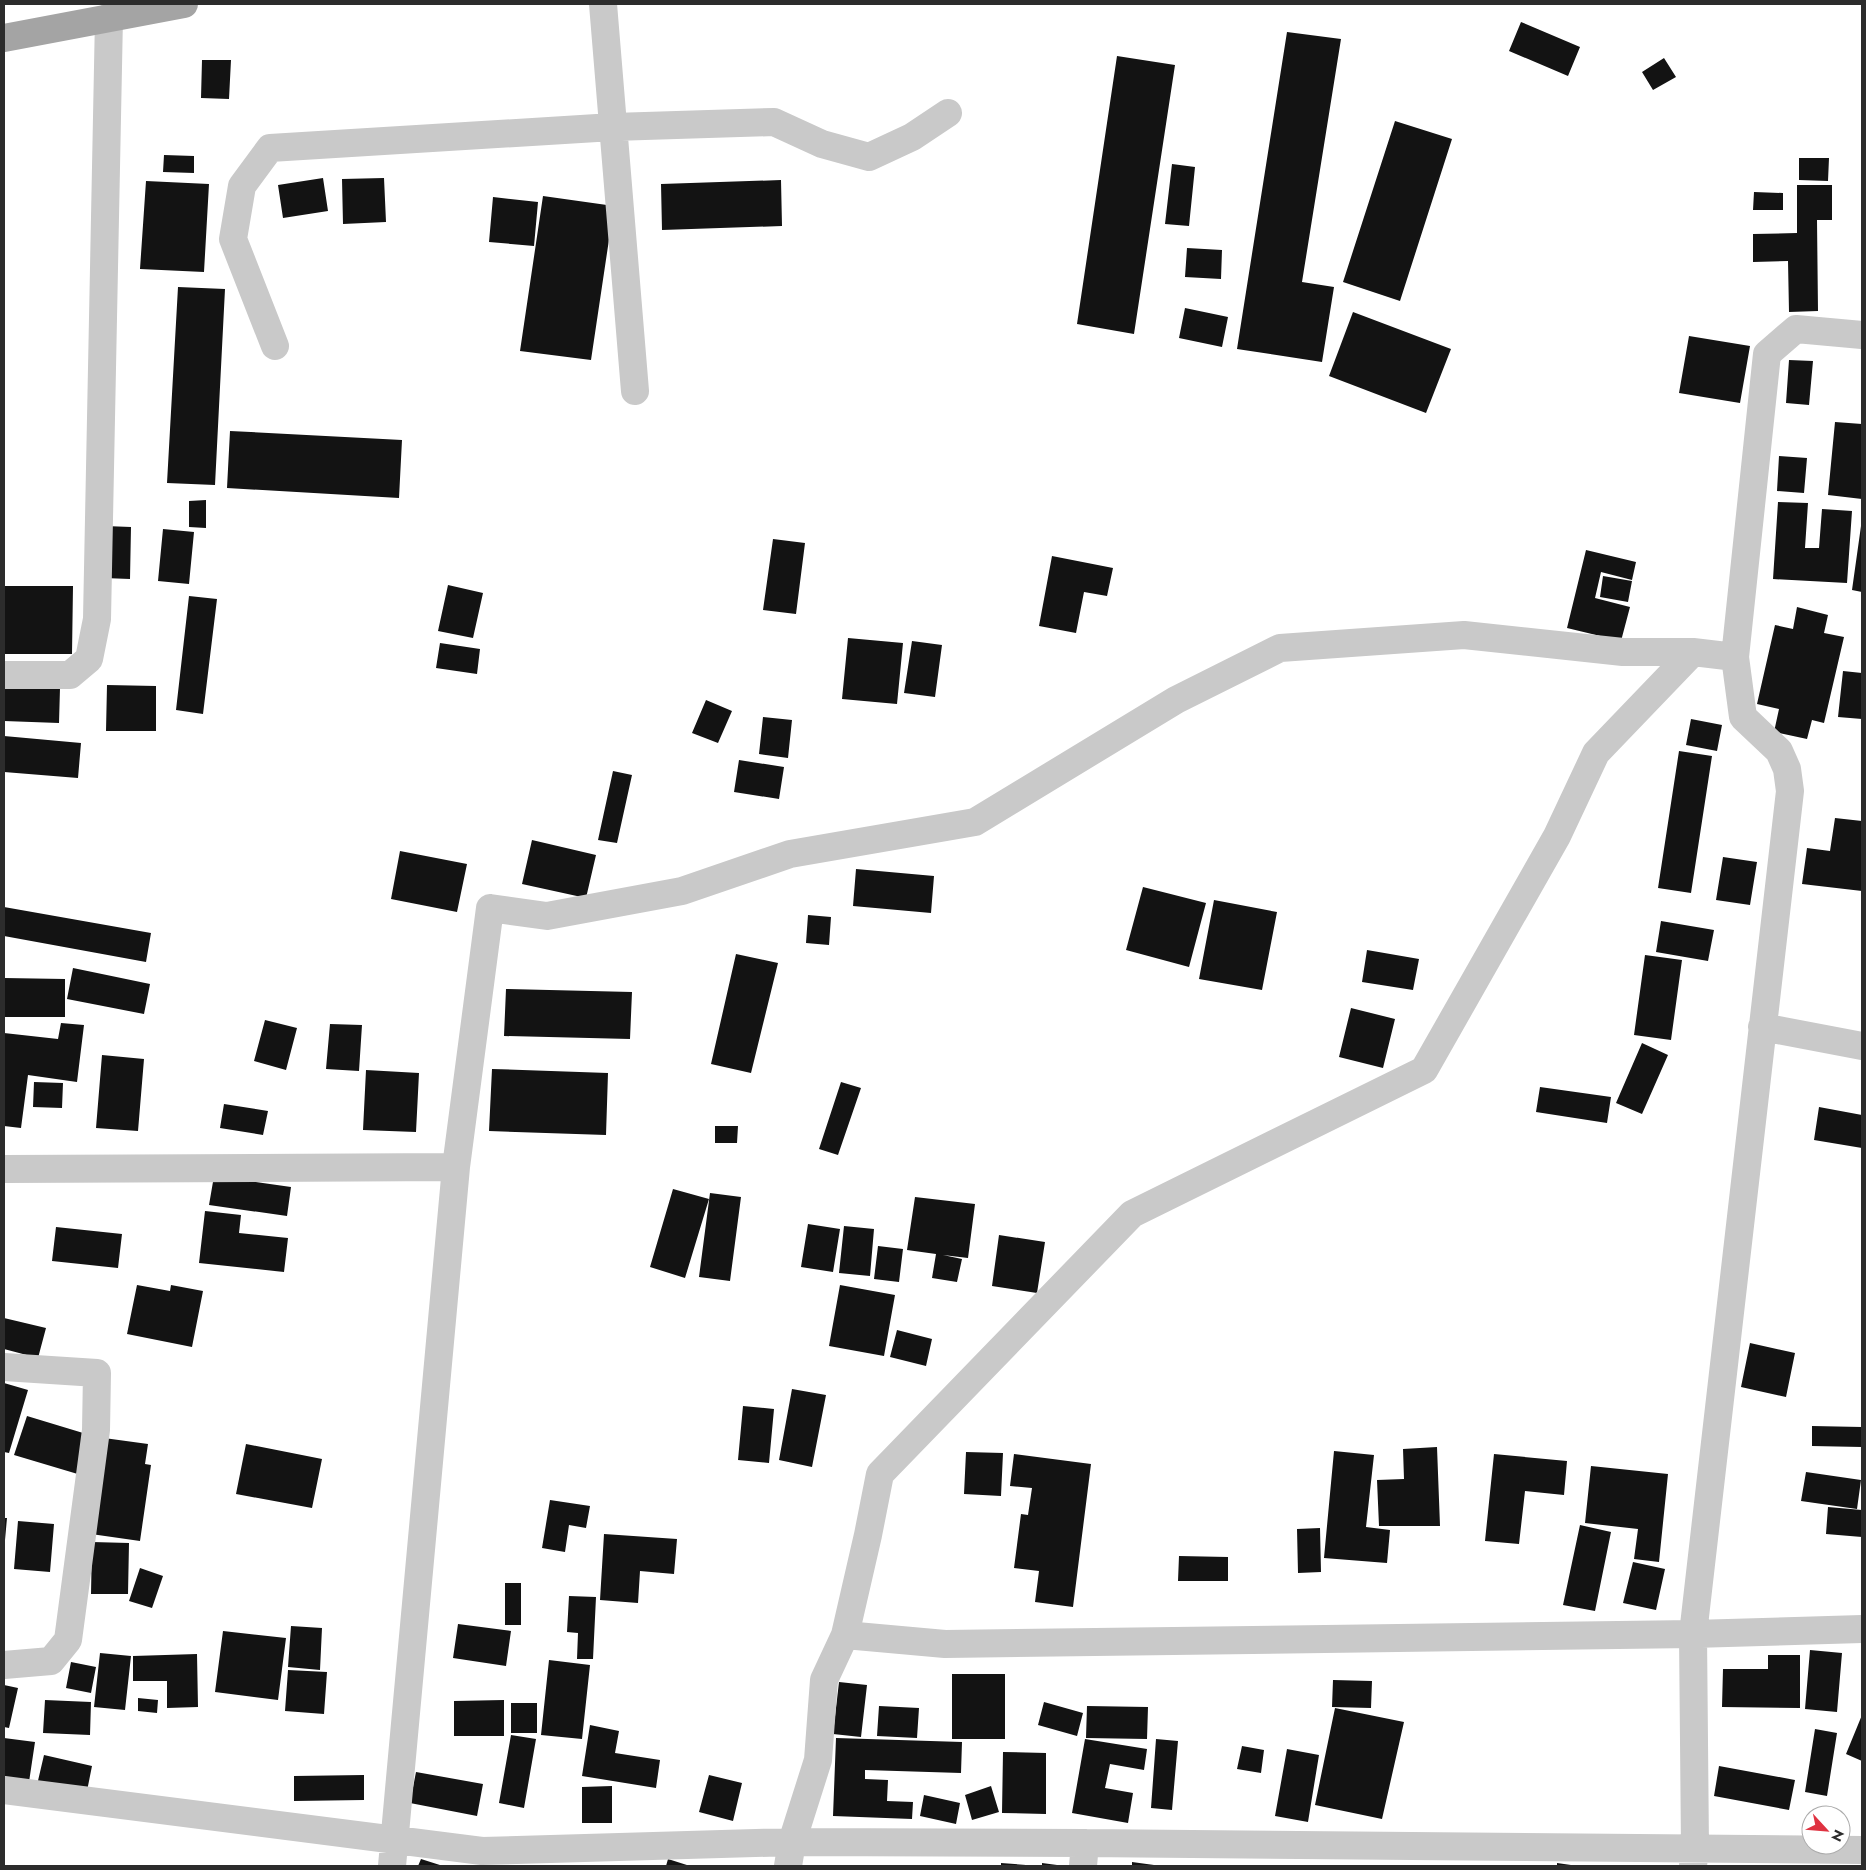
<svg xmlns="http://www.w3.org/2000/svg" width="1866" height="1870" font-family="Jost,sans-serif">
<rect width="100%" height="100%" fill="#fff"/>
<!-- building -->
<path fill="#131313" d="M1521 22 1580 47 1568 76 1509 51Z
M1287 32 1341 39 1302 282 1334 287 1322 362 1237 349Z
M1117 56 1175 65 1134 334 1077 324Z
M1664 58 1676 77 1653 90 1642 72Z
M202 60H231L229 99 201 98Z
M1395 121 1452 139 1400 301 1343 282Z
M164 155 194 156V173L163 172Z
M1799 158H1829L1828 181 1799 180Z
M1172 164 1195 167 1189 226 1165 224Z
M323 178 328 211 283 218 278 185Z
M384 178 386 222 343 224 342 179Z
M781 180 782 226 662 230 661 184Z
M146 181 209 184 204 272 140 269Z
M1797 185H1832V220H1817L1818 311 1789 312 1788 261 1753 262V234L1797 233Z
M1754 192 1783 193V210H1753Z
M543 196 614 206 591 360 520 351Z
M493 197 538 202 534 246 489 242Z
M1187 248 1222 250 1221 279 1185 277Z
M178 287 225 289 215 485 167 483Z
M1185 308 1228 317 1222 347 1179 338Z
M1353 312 1451 349 1426 413 1329 376Z
M1689 336 1750 346 1740 403 1679 393Z
M1789 360 1813 361 1809 405 1786 403Z
M1835 422 1862 424V499L1828 495Z
M230 431 402 440 399 498 227 488Z
M1779 456 1807 458 1804 493 1777 491Z
M206 500V528L189 527V501Z
M1778 502 1808 503 1805 548H1819L1822 509 1852 511 1847 583 1773 579Z
M105 526 131 527 130 579 104 578Z
M1861 526H1862V592L1852 590Z
M163 529 194 532 189 584 158 581Z
M773 539 805 543 796 614 763 610Z
M1586 550 1636 562 1632 580 1601 572 1595 598 1630 607 1621 641 1567 628Z
M1052 556 1113 568 1107 596 1084 592 1076 633 1039 626Z
M1603 576 1632 581 1628 602 1600 597Z
M448 585 483 593 473 638 438 631Z
M4 586H73L72 654H4Z
M189 596 217 599 203 714 176 710Z
M1797 607 1828 615 1824 633 1844 637 1824 723 1812 720 1807 739 1774 732 1779 709 1757 704 1775 625 1793 629Z
M848 638 903 643 897 704 842 699Z
M912 641 942 645 935 697 904 693Z
M440 643 480 649 477 674 436 668Z
M1843 671 1862 673V719L1838 717Z
M107 685 156 686V731H106Z
M4 687 60 688 59 723 4 721Z
M706 700 732 711 718 743 692 733Z
M763 717 792 720 788 758 759 754Z
M1691 719 1722 725 1717 751 1686 745Z
M4 736 81 743 78 778 4 772Z
M1679 751 1712 756 1691 893 1658 888Z
M739 760 784 767 779 799 734 792Z
M613 771 632 775 617 843 598 840Z
M1835 818 1862 821V891L1802 884 1807 848 1830 851Z
M532 840 596 855 586 898 522 884Z
M400 851 467 864 457 912 391 899Z
M1723 857 1757 862 1750 905 1716 900Z
M856 869 934 876 931 913 853 906Z
M1143 887 1206 903 1189 967 1126 950Z
M1214 900 1277 912 1262 990 1199 979Z
M4 907 151 933 146 962 4 936Z
M808 915 831 917 829 945 806 943Z
M1661 921 1714 930 1708 961 1656 952Z
M1367 950 1419 959 1413 990 1362 982Z
M736 954 778 963 751 1073 711 1064Z
M1645 955 1682 960 1671 1040 1634 1035Z
M73 968 150 984 144 1014 67 999Z
M4 978 65 979V1017H4Z
M506 989 632 992 630 1039 504 1036Z
M1351 1008 1395 1019 1383 1068 1339 1057Z
M265 1020 297 1028 286 1070 254 1061Z
M61 1023 84 1025 77 1082 28 1075 21 1128 4 1126V1033L58 1039Z
M330 1024 362 1025 359 1071 326 1069Z
M1642 1043 1668 1055 1642 1114 1616 1103Z
M102 1055 144 1059 138 1131 96 1128Z
M492 1069 608 1073 606 1135 489 1131Z
M366 1070 419 1073 416 1132 363 1130Z
M34 1082 63 1083 62 1108 33 1107Z
M841 1082 861 1088 838 1155 819 1149Z
M1540 1087 1611 1097 1607 1123 1536 1112Z
M224 1104 268 1111 263 1135 220 1128Z
M1819 1107 1862 1115V1148L1814 1140Z
M715 1126H738L737 1143H715Z
M214 1176 291 1187 287 1216 209 1205Z
M673 1189 709 1199 685 1278 650 1267Z
M710 1193 741 1197 730 1281 699 1277Z
M915 1197 975 1204 968 1258 943 1255 962 1259 957 1282 932 1278 936 1254 907 1250Z
M205 1211 241 1215 239 1233 288 1238 284 1272 199 1263Z
M808 1224 840 1229 833 1272 801 1267Z
M844 1226 874 1229 870 1276 839 1273Z
M56 1227 122 1234 118 1268 52 1261Z
M999 1235 1045 1242 1037 1293 992 1286Z
M878 1246 903 1249 899 1282 874 1279Z
M137 1285 170 1291 171 1285 203 1291 192 1347 127 1334Z
M840 1285 895 1295 884 1356 829 1346Z
M4 1318 46 1328 38 1358 4 1349Z
M897 1330 932 1339 926 1366 890 1357Z
M1750 1343 1795 1353 1786 1397 1741 1387Z
M4 1383 28 1390 9 1453 4 1452Z
M792 1389 826 1395 812 1467 779 1460Z
M743 1406 774 1409 769 1463 738 1460Z
M27 1416 93 1436 81 1475 14 1455Z
M1812 1426 1862 1427V1447L1812 1446Z
M104 1438 148 1444 145 1464 151 1465 140 1541 91 1534Z
M246 1444 322 1459 312 1508 236 1494Z
M1437 1447 1440 1526H1379L1377 1480 1404 1479 1403 1449Z
M1334 1451 1374 1455 1366 1527 1390 1530 1387 1563 1324 1558Z
M966 1452 1003 1453 1001 1496 964 1494Z
M1014 1454 1091 1464 1073 1607 1035 1602 1039 1571 1014 1568 1021 1514 1028 1515 1032 1488 1010 1486Z
M1494 1454 1567 1461 1564 1495 1525 1491 1519 1544 1485 1541Z
M1591 1466 1668 1474 1659 1562 1634 1559 1638 1529 1585 1523Z
M1806 1472 1861 1480 1857 1509 1801 1501Z
M550 1500 590 1506 586 1528 569 1525 565 1552 542 1548Z
M1828 1507 1862 1510V1537L1826 1534Z
M4 1518H7L5 1540H4Z
M18 1521 54 1524 50 1572 14 1569Z
M1580 1525 1611 1532 1595 1611 1563 1605Z
M1320 1528 1321 1572 1298 1573 1297 1529Z
M604 1534 677 1539 674 1574 640 1571 638 1603 600 1600Z
M92 1542 129 1543 128 1594H91Z
M1179 1556 1228 1557V1581H1178Z
M1633 1562 1665 1569 1656 1610 1623 1603Z
M140 1568 163 1576 152 1608 129 1601Z
M505 1583H521V1625H505Z
M569 1596 596 1597 593 1659H577L578 1633 567 1632Z
M458 1624 511 1631 506 1666 453 1658Z
M291 1626 322 1628 320 1670 288 1667Z
M223 1631 286 1638 278 1700 215 1692Z
M1810 1650 1842 1653 1837 1712 1805 1709Z
M100 1653 131 1656 125 1710 94 1707Z
M197 1654 198 1707 167 1708V1681H133V1656Z
M1768 1655H1800V1708L1722 1707 1723 1669H1768Z
M549 1660 590 1665 582 1739 541 1735Z
M71 1662 96 1667 91 1693 66 1688Z
M288 1670 327 1672 324 1714 285 1711Z
M952 1674H1005V1739H952Z
M1333 1680 1372 1681 1371 1708 1332 1707Z
M839 1682 867 1685 861 1737 833 1734Z
M4 1685 18 1688 9 1728 4 1727Z
M138 1698 158 1700 157 1713 138 1711Z
M45 1700 91 1702 90 1735 43 1733Z
M504 1700V1736H454V1701Z
M1044 1702 1083 1713 1077 1736 1038 1725Z
M511 1703H537V1733H511Z
M879 1706 919 1708 917 1738 877 1736Z
M1087 1706 1148 1707 1147 1739 1086 1738Z
M1335 1708 1404 1722 1382 1819 1315 1805Z
M1862 1715V1761L1846 1754Z
M590 1725 619 1731 615 1753 660 1760 656 1788 582 1776Z
M1815 1729 1837 1733 1827 1796 1805 1792Z
M511 1735 536 1739 524 1808 499 1803Z
M4 1738 35 1742 29 1782 4 1778Z
M836 1738 962 1742 961 1773 865 1770V1779L888 1780 887 1801 913 1802 912 1819 833 1816Z
M1085 1739 1147 1749 1144 1770 1110 1764 1105 1788 1133 1793 1128 1823 1072 1813Z
M1156 1739 1178 1741 1172 1810 1151 1808Z
M1242 1746 1264 1750 1261 1773 1237 1769Z
M1287 1749 1319 1755 1308 1822 1275 1816Z
M1003 1752 1046 1753V1814L1002 1813Z
M44 1755 92 1766 86 1796 37 1785Z
M1719 1766 1795 1780 1789 1810 1714 1796Z
M416 1772 483 1784 477 1816 410 1803Z
M364 1775V1800L294 1801V1776Z
M709 1775 742 1783 733 1821 699 1812Z
M612 1786V1823H582V1787Z
M991 1786 999 1812 972 1820 965 1795Z
M924 1795 960 1803 956 1824 920 1816Z
M421 1859 443 1866H418Z
M668 1859 690 1866H666Z
M1132 1862 1154 1865V1866H1132Z
M1001 1863 1026 1865V1866H1001Z
M1042 1863 1057 1865V1866H1042Z
M1557 1863 1571 1865V1866H1557Z"/>
<g fill="none" stroke-linecap="round" stroke-linejoin="round">
<!-- minor -->
<path stroke="#c9c9c9" stroke-width="28" d="M603 4 635 391
M275 346 233 239 242 186 270 148 613 127 774 122 822 144 869 157 912 137 948 113
M4 675H70L89 659 97 619 109 17
M1762 1027 1862 1046
M4 1169 456 1167
M4 1367 97 1373 96 1430 68 1640 51 1661 4 1665
M845 1635 945 1644 1693 1634 1862 1629
M4 1790 482 1851 792 1842 1085 1843 1862 1850
M392 1866 456 1167 490 908 547 916 682 891 790 854 975 822 1176 700 1280 648 1464 635 1623 652H1693L1735 657
M788 1866 792 1842 818 1760 824 1680 845 1635 868 1535 880 1474 1132 1214 1424 1070 1557 836 1596 753 1693 652
M1083 1866 1085 1843
M1693 1866 1695 1848 1693 1634 1790 791 1787 769 1779 751 1743 717 1735 657 1767 354 1796 329 1862 335"/>
<!-- primary -->
<path stroke="#a4a4a4" stroke-width="28" d="M4 38 184 4"/>
</g>
<!-- border -->
<rect width="1866" height="1870" fill="none" stroke="#2c2c2c" stroke-width="10"/>
<!-- north arrow -->
<g transform="translate(1826 1830) rotate(116)"><circle r="24" fill="#ffffff" stroke="#ababab"/>
<path d="M0-4L9 19L0 12L-9 19Z" fill="#df3241"/>
<text y="-8" font-size="14" font-weight="bold" text-anchor="middle" fill="#2c2c2c">N</text>
</g>
</svg>
